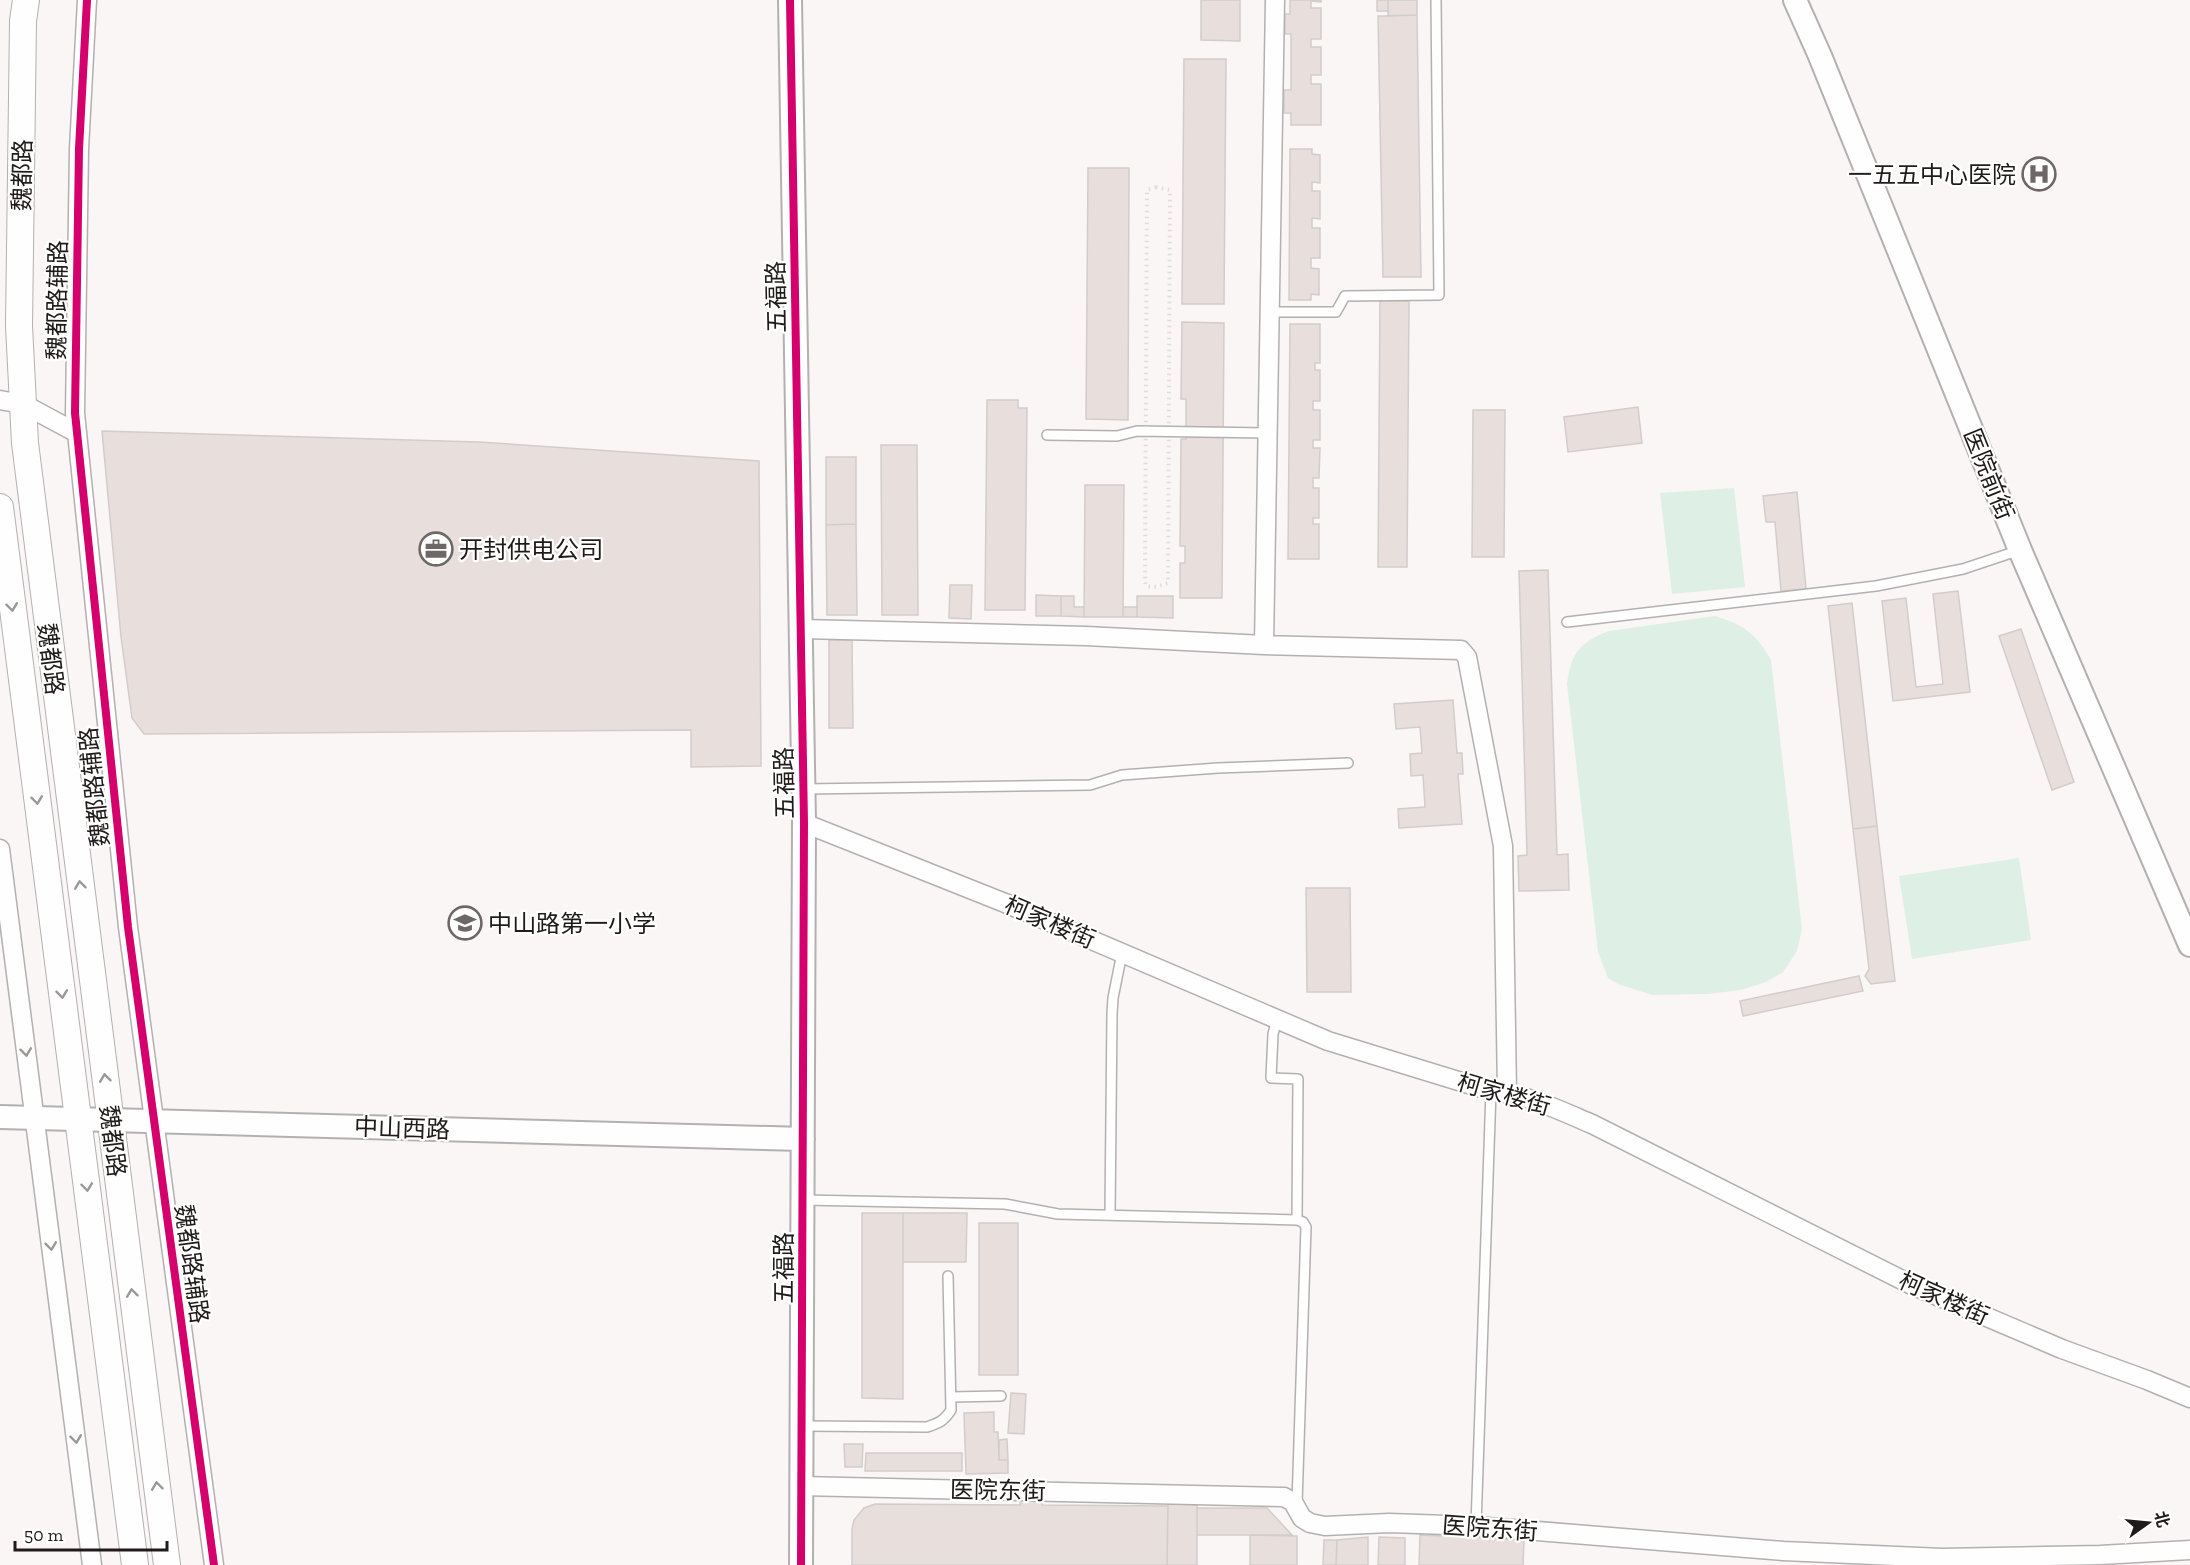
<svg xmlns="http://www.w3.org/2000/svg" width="2190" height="1565" font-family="'Zilla Slab','Noto Sans SC',serif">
<rect width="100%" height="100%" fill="#fbf6f6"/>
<!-- green -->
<path fill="#deefe5" d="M1734 488 1745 587 1672 594 1660 493Z
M1715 616C1745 625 1756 634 1771 660L1802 929 1797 951 1783 972 1766 982 1741 990 1707 994 1652 995 1618 984 1608 978 1598 952 1567 684C1571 653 1580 642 1609 631Z
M2019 858 2031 940 1912 959 1899 876Z"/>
<!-- building -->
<path fill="#e8dedc" stroke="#d2cdcd" stroke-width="1.5" d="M1201 0H1240V41L1201 40Z
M1290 0H1321V2L1311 1V8H1321V39H1311V47H1321V75H1311V84H1321V125H1291V113H1284V90H1291V34H1285V14H1290Z
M1377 0H1388V11H1377Z
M1388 0H1417V15L1388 16Z
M1417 15 1421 277H1383L1378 16Z
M1184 59H1226L1224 304H1182Z
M1290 149H1312V154L1320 155V183L1312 182V191H1320V219L1312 218V228H1320V258H1311V268L1319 269V295L1311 294V300H1289Z
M1088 168H1129L1128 420 1086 419Z
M1380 300 1409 301 1407 567H1378Z
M1182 322 1224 323 1222 598H1180V563H1185V546H1180L1181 439H1186V399H1181Z
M1290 324H1320V363H1315V370H1320V401H1313V410H1320V440H1313V448H1320L1319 478H1313V488H1319V518H1313V524H1319V559H1288Z
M987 400H1018V408H1027L1025 610H985Z
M1638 407 1642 443 1568 452 1564 417Z
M1473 410H1505L1504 557H1472Z
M102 431 479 442 759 461 761 766 691 767V730L144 734 132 718 121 637Z
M881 445H917L918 615H882Z
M826 457H856V524L826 525Z
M1085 485H1124L1123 617H1084Z
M1797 492 1806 589 1781 591 1775 522H1766L1763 496Z
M856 524 857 615H827L826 525Z
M1548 570 1557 855 1568 854 1569 890 1519 891 1518 856 1527 855 1519 571Z
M950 585H972L971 619 949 618Z
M1958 591 1970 692 1893 701 1882 601 1906 598 1916 687 1943 684 1933 594Z
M1036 595 1061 596V616H1036Z
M1061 596H1074V607H1084V617L1061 616Z
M1137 596H1173V618L1137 617Z
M1852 603 1877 826 1853 829 1828 606Z
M1123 607H1137V617H1123Z
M2021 629 2074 782 2052 790 1999 636Z
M829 640H852L853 728H829Z
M1453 700 1457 753H1462L1463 774H1458L1462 824 1399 828 1398 809 1425 807 1423 775 1411 776 1410 754 1422 753 1420 727 1396 729 1394 704Z
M1877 826 1895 981 1871 984 1865 976 1869 969 1853 829Z
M1306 888H1350L1351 992H1307Z
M1859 976 1863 991 1743 1016 1740 1001Z
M862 1213H903V1399L862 1398Z
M903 1213H967L966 1262H903Z
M979 1223H1018V1375H979Z
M1011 1393 1026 1394 1024 1434 1008 1433Z
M994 1412V1432H998L999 1460H1008V1473L966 1474 964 1413Z
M1007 1439 1008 1460H999V1440Z
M844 1444H863L862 1467H845Z
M866 1453H962V1471H865Z
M1020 1499H1041L1042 1505 1168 1506 1167 1565H852V1529L854 1520 864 1508 875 1504 1020 1505Z
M1168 1500 1193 1501V1505H1197V1565H1167Z
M1197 1508H1267L1292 1535H1197Z
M1250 1535 1297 1536V1565H1250Z
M1420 1535 1524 1540 1523 1565H1419Z
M1368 1537V1565H1336L1337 1540Z
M1379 1537 1405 1538V1565H1378Z
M1324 1540H1337L1336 1565H1323Z"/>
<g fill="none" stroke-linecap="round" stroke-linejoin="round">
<defs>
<path id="service" d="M1269 312H1336L1345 296 1439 295 1436 0
M1047 435 1117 436 1137 431 1267 433
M1567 622 1876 586 1963 569 2020 550
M804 789 1090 785 1122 775 1218 768 1348 763
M1277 1019 1273 1034 1271 1078 1298 1079 1297 1220
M803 1200 1005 1204 1058 1214 1297 1220 1303 1222 1306 1227 1297 1504
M1110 1215 1112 1014 1113 998 1122 953
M951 1397 1001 1396
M803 1426 927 1427C939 1423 944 1421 951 1410L948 1276
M1476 1526 1491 1091"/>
<path id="minor" d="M87 0 79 149 75 413 128 927 214 1565
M0 400 23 404 77 433
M802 629 1086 636 1264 645 1461 650 1467 657 1503 846 1507 1092
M1264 645 1275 0
M804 823 1005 903 1328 1041 1491 1091C1526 1094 1559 1110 1592 1124L1914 1286 2062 1349 2147 1380 2190 1398
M0 849 92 1565
M801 1486 1284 1497 1293 1502 1302 1518 1310 1523 1325 1526 1389 1523 1476 1526 1783 1551 1942 1558 2100 1555 2190 1550"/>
<path id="tertiary" d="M790 0 804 823 801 1565
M1795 0 1820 56 2020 550 2190 945
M0 1117 803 1139"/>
<path id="secondary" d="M26 0 23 21 19 326 25 443 167 1565
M0 507 135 1565"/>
</defs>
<!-- service casing -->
<use href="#service" stroke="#b4b0af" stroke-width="12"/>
<!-- minor casing -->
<use href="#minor" stroke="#b4b0af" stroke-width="21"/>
<!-- tertiary casing -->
<use href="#tertiary" stroke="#b4b0af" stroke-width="26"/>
<!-- secondary casing -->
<use href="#secondary" stroke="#b4b0af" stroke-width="28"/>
<!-- path -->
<path stroke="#dedcdc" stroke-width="4" stroke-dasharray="1.5 4.5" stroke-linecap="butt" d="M1156 187 1170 190 1168 583 1156 587 1146 586 1145 582 1147 190Z"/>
<!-- service -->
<use href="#service" stroke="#fefefe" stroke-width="9"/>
<!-- minor -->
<use href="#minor" stroke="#fefefe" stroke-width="18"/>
<!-- tertiary -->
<use href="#tertiary" stroke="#fefefe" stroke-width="22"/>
<!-- secondary -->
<use href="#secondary" stroke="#fefefe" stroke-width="26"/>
<defs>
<path id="cycleway" d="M87 0 79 149 75 413 128 927 214 1565
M790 0 804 823 801 1565"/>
</defs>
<!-- cycleway casing -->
<use href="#cycleway" stroke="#fff" stroke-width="11"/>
<!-- cycleway -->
<use href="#cycleway" stroke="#d6006c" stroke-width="8"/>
</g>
<!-- one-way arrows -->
<defs><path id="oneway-chevron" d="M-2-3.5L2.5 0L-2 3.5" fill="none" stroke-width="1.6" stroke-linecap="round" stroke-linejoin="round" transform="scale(1.5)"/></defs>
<g stroke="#9a9897">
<use href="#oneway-chevron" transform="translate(12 607) rotate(83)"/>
<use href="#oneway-chevron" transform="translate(37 800) rotate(83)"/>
<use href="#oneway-chevron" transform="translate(80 885) rotate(-97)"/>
<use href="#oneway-chevron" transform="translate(62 994) rotate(83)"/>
<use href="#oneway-chevron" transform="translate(26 1052) rotate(83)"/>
<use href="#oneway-chevron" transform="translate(105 1078) rotate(-97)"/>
<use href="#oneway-chevron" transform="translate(87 1187) rotate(83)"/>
<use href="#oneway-chevron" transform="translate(51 1246) rotate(83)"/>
<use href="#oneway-chevron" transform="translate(132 1293) rotate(-97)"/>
<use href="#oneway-chevron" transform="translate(76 1439) rotate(83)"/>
<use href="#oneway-chevron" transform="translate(157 1486) rotate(-97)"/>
</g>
<!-- icons -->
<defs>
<symbol id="hospital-ring" viewBox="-11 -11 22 22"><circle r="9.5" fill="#fff" stroke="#6d6867" stroke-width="1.5"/><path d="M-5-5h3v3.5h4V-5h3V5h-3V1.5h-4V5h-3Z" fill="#6d6867"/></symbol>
<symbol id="office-ring" viewBox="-11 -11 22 22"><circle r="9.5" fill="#fff" stroke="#6d6867" stroke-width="1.5"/><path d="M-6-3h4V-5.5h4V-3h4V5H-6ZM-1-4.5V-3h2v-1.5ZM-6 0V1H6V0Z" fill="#6d6867"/></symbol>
<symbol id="school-ring" viewBox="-11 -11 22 22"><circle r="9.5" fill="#fff" stroke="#6d6867" stroke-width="1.5"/><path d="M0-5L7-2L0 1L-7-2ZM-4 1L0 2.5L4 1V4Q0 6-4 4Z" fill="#6d6867"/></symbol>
</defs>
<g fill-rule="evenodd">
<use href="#hospital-ring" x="2020" y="155" width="38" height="38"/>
<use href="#office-ring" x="417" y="530" width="38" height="38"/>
<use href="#school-ring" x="446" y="904" width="38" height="38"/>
</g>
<g text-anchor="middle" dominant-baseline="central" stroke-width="4.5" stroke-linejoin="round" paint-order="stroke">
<!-- poi labels -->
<g font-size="24" fill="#201b1a" stroke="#fff" text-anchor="start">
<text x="2016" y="174" text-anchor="end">一五五中心医院</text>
<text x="459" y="549">开封供电公司</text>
<text x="488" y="923">中山路第一小学</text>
</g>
<!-- street labels -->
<g font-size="24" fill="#201b1a" stroke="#fff">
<text transform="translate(22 175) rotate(-89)">魏都路</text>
<text transform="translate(776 297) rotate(-91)">五福路</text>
<text transform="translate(57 300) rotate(-89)">魏都路辅路</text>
<text transform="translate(1989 474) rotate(68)">医院前街</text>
<text transform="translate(51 659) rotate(83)">魏都路</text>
<text transform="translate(784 783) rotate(-91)">五福路</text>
<text transform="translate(94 787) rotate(-96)">魏都路辅路</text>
<text transform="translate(1050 922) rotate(23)">柯家楼街</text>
<text transform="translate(1504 1094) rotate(16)">柯家楼街</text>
<text transform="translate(402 1128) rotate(2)">中山西路</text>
<text transform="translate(113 1141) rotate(83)">魏都路</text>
<text transform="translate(192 1264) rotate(82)">魏都路辅路</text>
<text transform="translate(783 1268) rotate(-90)">五福路</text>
<text transform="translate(1944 1298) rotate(24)">柯家楼街</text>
<text transform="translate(998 1490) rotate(1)">医院东街</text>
<text transform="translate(1490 1528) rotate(4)">医院东街</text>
</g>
</g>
<!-- north arrow -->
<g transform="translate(2148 1523) rotate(75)" stroke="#ffffff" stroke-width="4.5" paint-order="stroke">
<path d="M0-4.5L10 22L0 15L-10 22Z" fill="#201b1a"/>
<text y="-9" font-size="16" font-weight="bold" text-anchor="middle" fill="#201b1a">北</text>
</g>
<!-- scale -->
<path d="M15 1541v9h152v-9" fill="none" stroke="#201b1a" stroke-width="3"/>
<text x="24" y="1541" font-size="18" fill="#201b1a" stroke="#ffffff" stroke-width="4.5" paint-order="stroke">50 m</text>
</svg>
